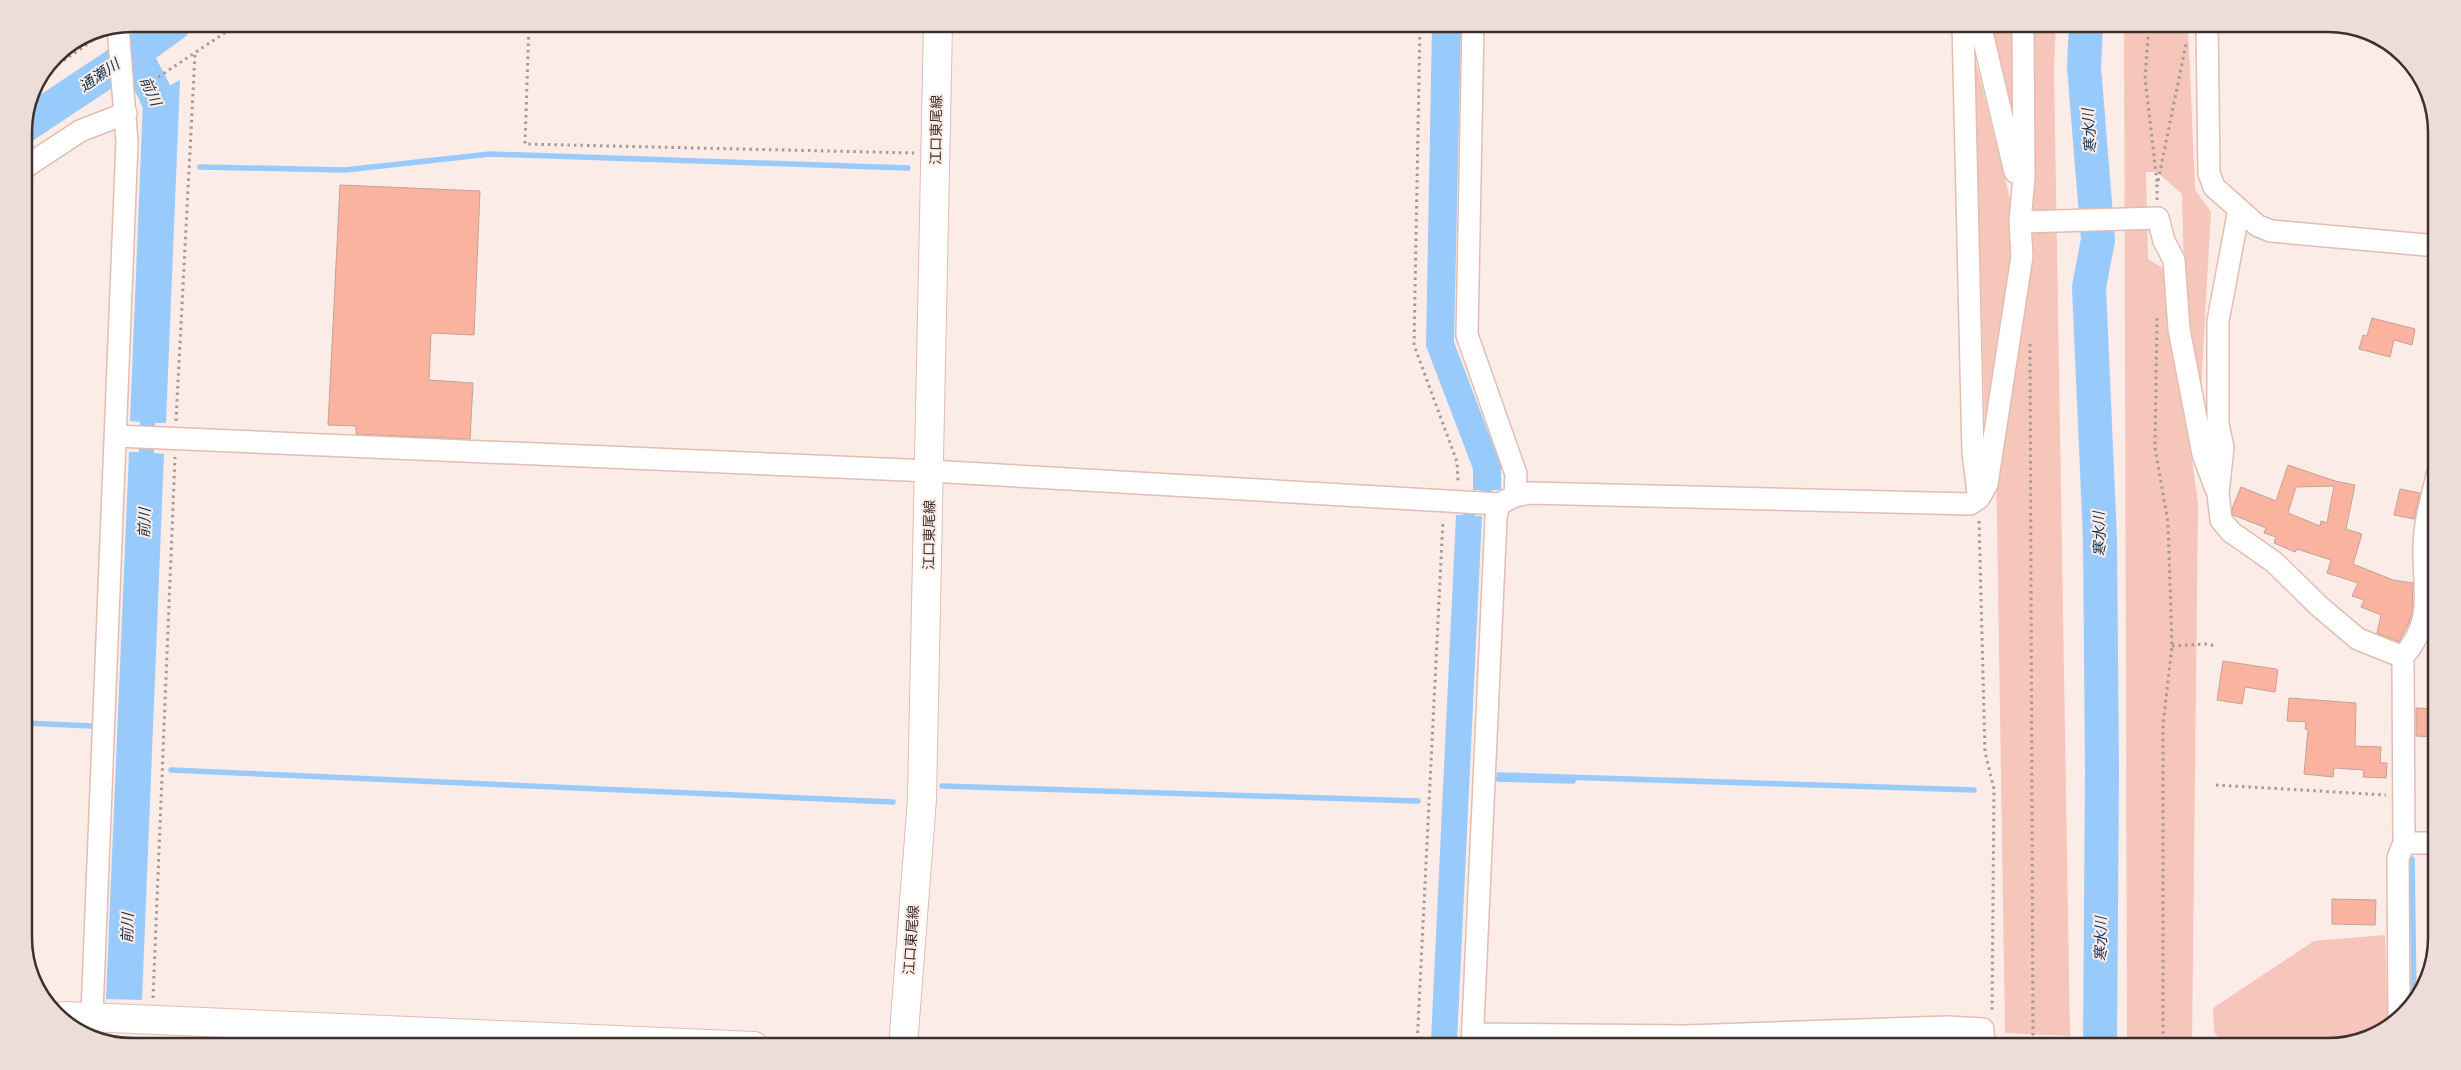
<svg xmlns="http://www.w3.org/2000/svg" width="2461" height="1070" font-family="'PT Sans','Noto Sans JP',sans-serif">
<rect width="100%" height="100%" fill="#fcece7"/>
<!-- green -->
<path fill="#f5c6b9" d="M1990 24H2013L2015 147Z
M2032 24H2056L2054 68 2070 1036 2005 1033 1996 457 2033 250Z
M2124 24H2188L2195 190 2211 212 2201 388 2185 315 2182 194 2157 172H2146L2148 259 2166 270 2198 503 2192 1046 2127 1040Z
M1974 55 2011 203V255L1985 430Z
M2385 935 2388 1028 2328 1046H2223L2214 1031 2213 1008 2314 941Z"/>
<!-- water -->
<path fill="#99cafc" d="M1432 24H1461L1454 342 1501 466V490H1493L1475 511V516H1482L1457 1042 1431 1040 1456 515H1463V511L1481 490H1473V469L1426 346Z
M180 80 166 423H155L154 453 164 454 142 1000 106 999 129 452H139L140 422 130 421 143 101 150 97 148 94 160 88 162 90Z
M105 1035 141 1037 140 1046 104 1041Z"/>
<g fill="none" stroke-linecap="round" stroke-linejoin="round">
<!-- stream -->
<path stroke="#99cafc" stroke-width="5.5" d="M200 167 345 170 490 154 908 168
M24 723 92 726
M171 770 893 802
M1499 775 1974 790
M1498 779 1573 781
M942 786 1418 801
M2412 859 2414 997"/>
<!-- river -->
<path stroke="#99cafc" stroke-width="34" d="M2086 24 2084 67 2098 240 2089 287 2100 539 2102 770 2100 1046
M134 53 154 91 161 108 159 135
M24 126 134 53 174 24"/>
</g>
<!-- building -->
<path fill="#fab39f" stroke="#c6a297" fill-rule="evenodd" d="M340 185 480 191 474 335 431 333 429 380 473 383 470 439 356 434V426L328 425Z
M2372 318 2415 329 2412 345 2394 340 2390 357 2359 349 2363 335 2367 336Z
M2288 465 2335 481 2355 485 2346 529 2362 534 2353 564 2393 580 2413 583 2412 612 2409 623 2399 642 2377 633 2381 615 2361 607 2364 600 2352 596 2358 583 2327 573 2331 560 2297 549 2295 552 2274 543 2276 537 2264 533 2266 528 2233 515 2232 509 2241 487 2276 501ZM2334 486 2327 523 2321 521 2320 526 2288 513 2296 487Z
M2400 489 2420 493 2414 519 2394 515Z
M2223 661 2276 669 2278 670 2275 692 2245 687 2242 704 2217 700Z
M2289 698 2356 703 2355 746 2381 747 2380 763H2387L2386 778 2363 777 2364 770 2334 768 2333 777 2304 774 2308 730 2305 729 2306 722 2287 721Z
M2416 708 2437 709V737L2416 736Z
M2332 899 2376 900 2375 925 2332 924Z"/>
<g fill="none" stroke-linecap="round" stroke-linejoin="round">
<defs>
<path id="street" d="M1473 24 1467 335 1516 474 1515 496
M1963 24 1973 452 1978 493
M1980 24 2015 172
M2207 24 2209 173 2214 187 2258 226 2271 231 2437 246
M24 168 80 131 126 113
M2239 209 2218 321V425L2223 447 2218 494 2221 520 2231 532 2274 562 2320 607 2358 639 2403 657
M2020 222 2158 218 2164 241 2174 260 2179 329 2203 454 2216 489
M116 436 930 471 1499 504 1515 496 1530 493 1970 504 1979 498 1987 484 2022 256 2020 222 2024 177 2023 24
M2404 843H2437
M2399 1015 2398 858 2404 843 2403 657C2440 614 2419 582 2425 532 2427 513 2433 494 2437 475
M1473 1034 1687 1036 1947 1027 1983 1029 1984 1046
M91 1038 127 142 118 27
M1472 1046 1496 518 1499 504"/>
<path id="secondary" d="M64 1016 754 1046
M903 1046 922 799 938 24"/>
</defs>
<!-- street casing -->
<use href="#street" stroke="#e2bdb2" stroke-width="24"/>
<!-- secondary casing -->
<use href="#secondary" stroke="#e2bdb2" stroke-width="30"/>
<!-- path -->
<path stroke="#a89994" stroke-width="3" stroke-dasharray="2.5 4" stroke-linecap="butt" d="M529 24 525 144 914 153
M1420 24 1414 345 1457 462 1458 482
M2149 24 2145 78 2157 182
M42 75 85 46 100 33
M142 88 238 24
M2157 200V186L2186 44
M2157 318 2155 448 2168 522 2172 646 2163 725V1046
M2030 344 2033 1046
M176 421 195 54
M1979 521 1985 752 1994 789 1992 1013
M2172 646 2205 644 2216 646
M2216 785 2386 795
M153 998 175 457
M1417 1046 1443 520"/>
<!-- street -->
<use href="#street" stroke="#fff" stroke-width="21"/>
<!-- secondary -->
<use href="#secondary" stroke="#fff" stroke-width="28"/>
</g>
<g text-anchor="middle" dominant-baseline="central" stroke-width="4" stroke-linejoin="round" paint-order="stroke">
<!-- street labels -->
<g font-size="14" fill="#3e302c" stroke="#fcece7">
<text transform="translate(936 130) rotate(-89)">江口東尾線</text>
<text transform="translate(929 535) rotate(-89)">江口東尾線</text>
<text transform="translate(911 940) rotate(-86)">江口東尾線</text>
</g>
<!-- water labels -->
<g font-size="15" font-style="italic" fill="#103354" stroke="#fcece7">
<text transform="translate(99 75) rotate(-34)">通瀬川</text>
<text transform="translate(151 91) rotate(66)">前川</text>
<text transform="translate(2089 131) rotate(-94)">寒水川</text>
<text transform="translate(144 523) rotate(-88)">前川</text>
<text transform="translate(2099 534) rotate(-91)">寒水川</text>
<text transform="translate(127 928) rotate(-88)">前川</text>
<text transform="translate(2100 939) rotate(-90)">寒水川</text>
</g>
</g>
<!-- crop -->
<path d="M0 0H2461V1070H0ZM132 32H2328A100 100 0 0 1 2428 132V938A100 100 0 0 1 2328 1038H132A100 100 0 0 1 32 938V132A100 100 0 0 1 132 32Z" fill="#edddd8" fill-rule="evenodd"/>
<path fill="none" stroke="#3e302c" stroke-width="2.5" d="M132 32H2328A100 100 0 0 1 2428 132V938A100 100 0 0 1 2328 1038H132A100 100 0 0 1 32 938V132A100 100 0 0 1 132 32Z"/>
</svg>
